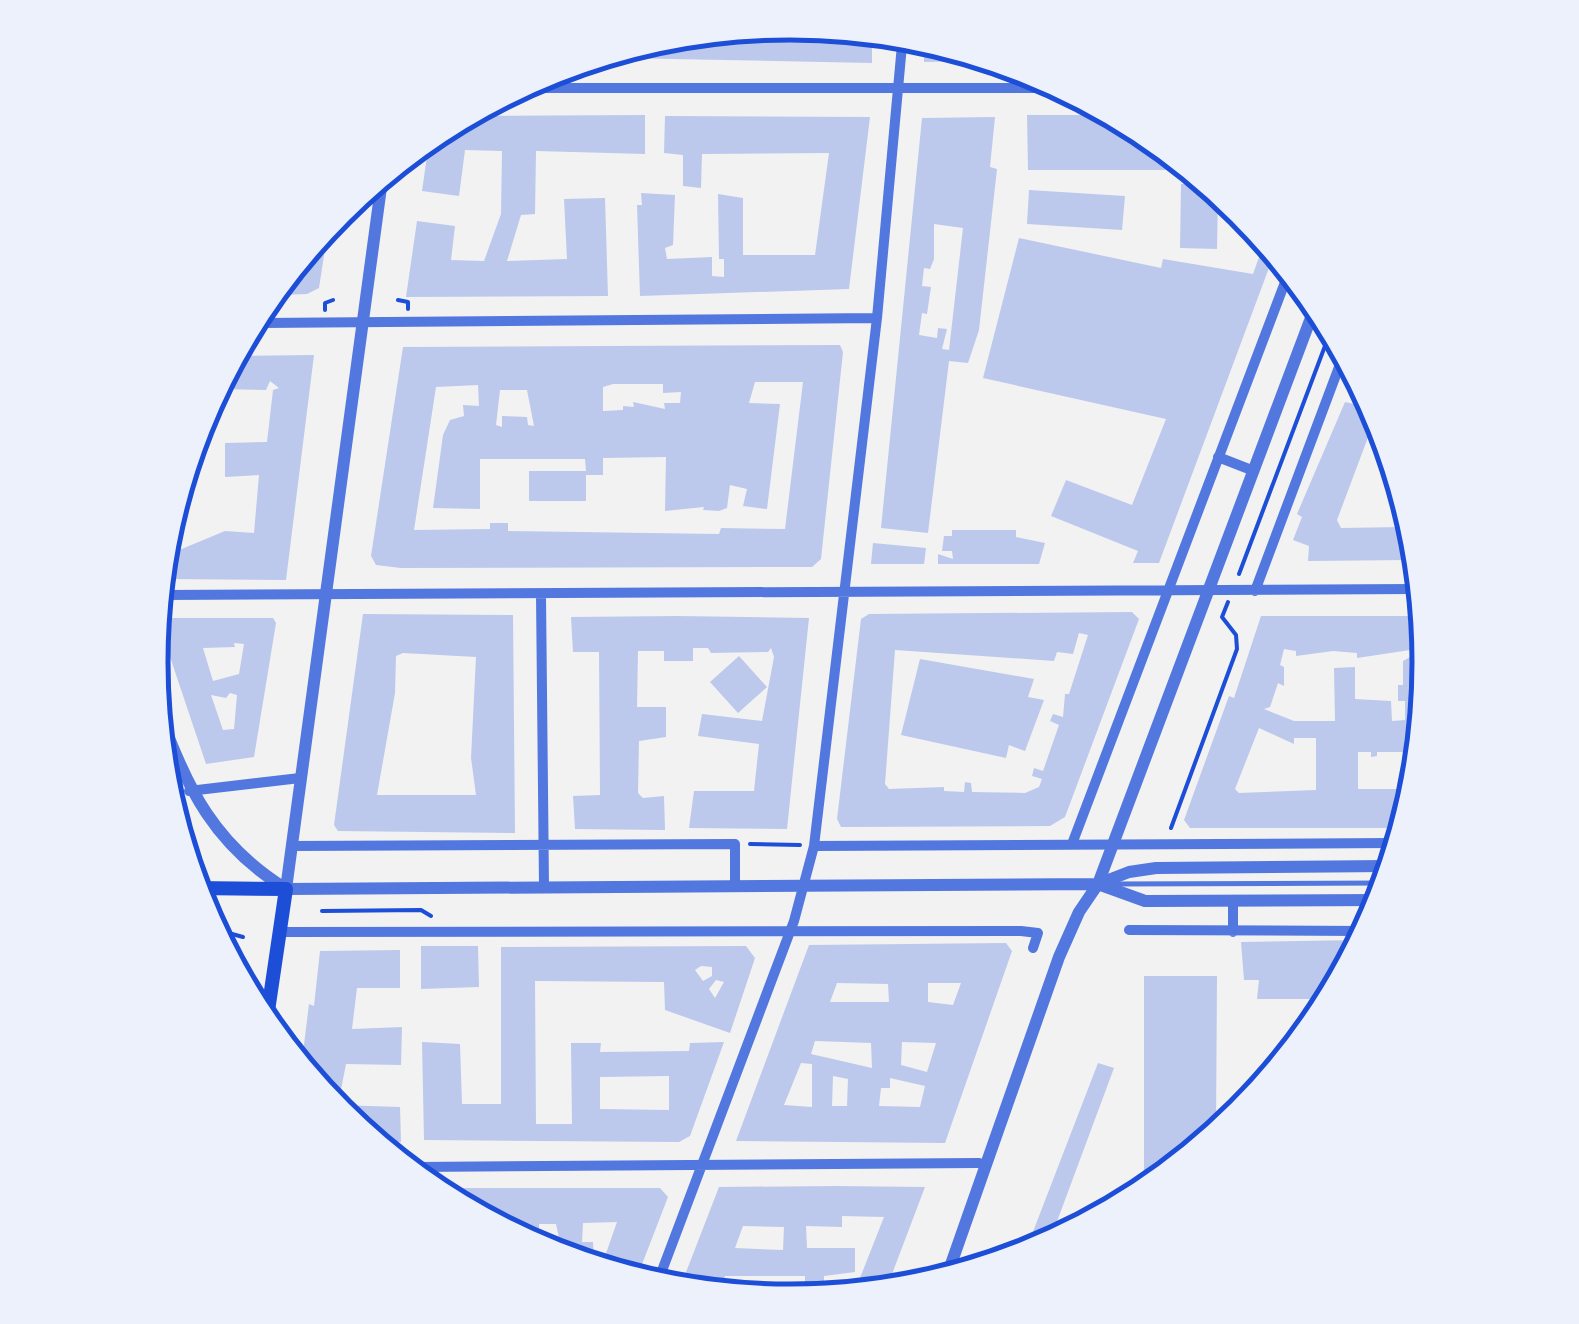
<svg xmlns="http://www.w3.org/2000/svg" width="1579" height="1324" font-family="'PT Sans',sans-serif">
<rect width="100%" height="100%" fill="#f2f2f2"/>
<!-- building -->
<path fill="#bdc9ec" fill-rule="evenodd" d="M782 24 872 39V63L619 58Z
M924 49 976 60 975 61 924 62Z
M645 115V154L536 151 535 214 521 215 507 261 567 259 564 199 605 198 608 296 406 297 417 221 455 226 451 260 484 261 501 214 502 151 465 150 459 196 422 191 428 149 478 116Z
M1027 115H1099L1182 170H1028Z
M665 116 870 117 849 289 640 296 637 205H642L641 193 675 195 673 245 665 248 667 259 712 257V276L724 277V259H719L718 194 743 198V255H815L829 153 702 154 701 188 683 186V155L664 153Z
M995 117 990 167 997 169 979 330 968 363 949 361 928 533 881 528 922 118ZM934 224 963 228 949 350 942 349 947 329 938 328 937 338 919 335 922 313 927 314 931 287 922 286 924 268 930 269 934 259Z
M1181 184H1203L1218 194 1217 249 1180 248Z
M1029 190 1125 196 1122 230 1027 224Z
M329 223 319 288 307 294 281 295Z
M1019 238 1161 268 1163 259 1253 274 1264 243 1273 257 1159 563H1133L1138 551 1051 516 1066 480 1132 505 1166 419 983 378Z
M840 345 843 352 821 559 812 567 401 568 376 565 371 556 403 347ZM755 382H803L785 529 721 528 719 534 508 531V523H490V529L414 530 436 387 478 385 479 406 463 405 464 416 450 420 443 435 433 508 480 509V459H585L586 471H529V501H586V475H603V458L666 457 665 511 704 507 703 510 719 511 727 508 730 485 747 489 743 506 767 509 780 404 749 403ZM613 384H663V393L681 392 680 403H664L665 409 633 402 634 407 623 406V410L603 411V387ZM500 390H527L534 426 528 425 527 417 502 416V427L496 425Z
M314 355 286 580 166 579 172 553 225 531 254 533 259 475 225 477V443L267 442 273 390 279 388 270 381 266 390 218 389 240 356Z
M1360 388 1381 418 1384 435 1370 432 1337 520 1341 528 1402 527 1409 560 1308 561 1309 546 1293 540 1302 517 1297 514 1345 402 1354 404Z
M952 530H1016V537L1045 543 1039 564H938V554L953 559 952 551H942L944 536H952Z
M873 543 926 548 924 564H871Z
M1132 612 1139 619 1065 817 1050 826 841 827 837 819 861 619 869 614ZM1079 633 1088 635 1069 694H1065L1063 717 1053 714 1050 721 1059 725 1043 771 1034 768 1032 776 1042 779 1039 787 1025 793 972 792 971 783 965 782 964 792 944 791V787L889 789 885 784 895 650 1054 661 1057 652 1073 654Z
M363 614 513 615 515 833 338 831 334 825ZM403 653 476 657 471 758 476 795H377L395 693 396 656Z
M677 616 809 618 787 829 689 828 694 791H754L759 744 698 736 702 714 762 721 774 657 771 648 768 652 711 653 708 648H693V661H664V651H638L637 707H666V737L639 741 638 793 643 798 664 796 665 830 575 829 573 796 600 795 599 652H573L571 617Z
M1261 616H1420L1429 663 1407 773 1405 752H1377V756L1371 757V752H1358V789H1404L1396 828H1190L1184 820 1229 696 1234 698ZM1284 649 1296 651V656L1333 651 1357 653V658L1410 650V657L1403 661V685H1398V701H1405V720L1392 721 1391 701 1355 699V667L1334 668 1335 721H1294L1264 709 1270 707 1278 683 1284 686V667L1280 665ZM1259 728 1294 744V738H1316V790L1239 793 1235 789Z
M161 618H273L276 623 254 757 206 764 159 624ZM234 643 244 644 239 674 213 681 203 648 235 647ZM230 693 237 695 234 729 223 730 211 695 226 698Z
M739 656 767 687 738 713 710 682Z
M920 659 1034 679 1028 697 1044 700 1025 751 1009 745 1006 758 901 735Z
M1358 940 1319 999H1257L1259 980H1244L1241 942Z
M1006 943 1012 951 945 1143 736 1141 809 945ZM837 983 888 984 889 1002H830ZM928 983H961L953 1005 928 1002ZM815 1041 871 1043 872 1068 811 1054ZM902 1042 936 1043 927 1072 901 1065ZM801 1063 812 1064V1107L784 1105ZM833 1076 848 1079 847 1106H832ZM890 1078 925 1086 920 1107 879 1106 881 1088H890Z
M421 946H478L479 987 421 989Z
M746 946 755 958 730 1033 665 1010 664 982 535 981 536 1124H572L571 1043H601L600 1052 689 1051 690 1043 724 1042 690 1136 679 1142 424 1140 422 1042 460 1044 462 1104H501V947ZM701 966 712 967V976L703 981 695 970ZM716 980 724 982 715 998 709 989ZM669 1076V1110L600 1109V1077Z
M400 950V988H357L352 1029 402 1027 401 1065 346 1064 338 1105 400 1107 401 1142H380L337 1114 302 1061 309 1004 314 1006 320 951Z
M1144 976H1217L1216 1131 1144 1179Z
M1098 1063 1114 1068 1049 1243 1024 1255Z
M719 1187 837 1186 925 1187 889 1282 844 1290 847 1284 858 1283 884 1217 842 1216V1227L806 1226 807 1248H855V1272L824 1276V1294L789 1301 744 1291H805V1276H725L721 1288 683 1280ZM743 1226 784 1227 783 1250 735 1248Z
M448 1188H660L668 1197 639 1272 544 1253 531 1243H560L556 1224H539V1237H521ZM617 1222 604 1259H594L593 1242H582L583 1223Z"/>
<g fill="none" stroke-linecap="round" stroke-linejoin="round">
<!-- path -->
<path stroke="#1d4ed8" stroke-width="4" d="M398 300 408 302V309
M325 310V303L333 300
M1239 574 1328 338
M1171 828 1237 649 1236 635 1222 617 1228 602
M750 844 800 845
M322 911 421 910 431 916
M214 929 243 937"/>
<!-- service -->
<path stroke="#5277de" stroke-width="5" d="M1113 884 1385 883"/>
<!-- minor -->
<path stroke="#5277de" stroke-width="10" d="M520 88H1059
M262 323 877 318
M1218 457 1254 471
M1255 591 1342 359
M163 595 1414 589
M541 595 544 886
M189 791 300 778
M1072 844 1287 277
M292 846 735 844V885
M814 846 1393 843
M1129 930 1364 931
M280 932 1021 931 1038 933 1033 948
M1233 932V900
M416 1167 979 1163
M660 1276 794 921 814 846 877 318 902 45"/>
<!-- tertiary -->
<path stroke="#5277de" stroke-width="12" d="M160 714C187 789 215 845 286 889
M1098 884 1129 872 1156 868 1388 866
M286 889 1098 884 1145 901 1381 900
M286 889 382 180
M1059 957 1079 912 1098 884 1312 315
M949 1270 1059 957"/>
<!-- secondary -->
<path stroke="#1d4ed8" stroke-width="14" d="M195 888 286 889 268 1011"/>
</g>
<!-- crop -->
<path d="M0 0H1579V1324H0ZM168 662a622 622 0 1 1 1244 0a622 622 0 1 1-1244 0Z" fill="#edf1fc" fill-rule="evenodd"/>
<path fill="none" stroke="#1d4ed8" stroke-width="5" d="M168 662a622 622 0 1 1 1244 0a622 622 0 1 1-1244 0Z"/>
</svg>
